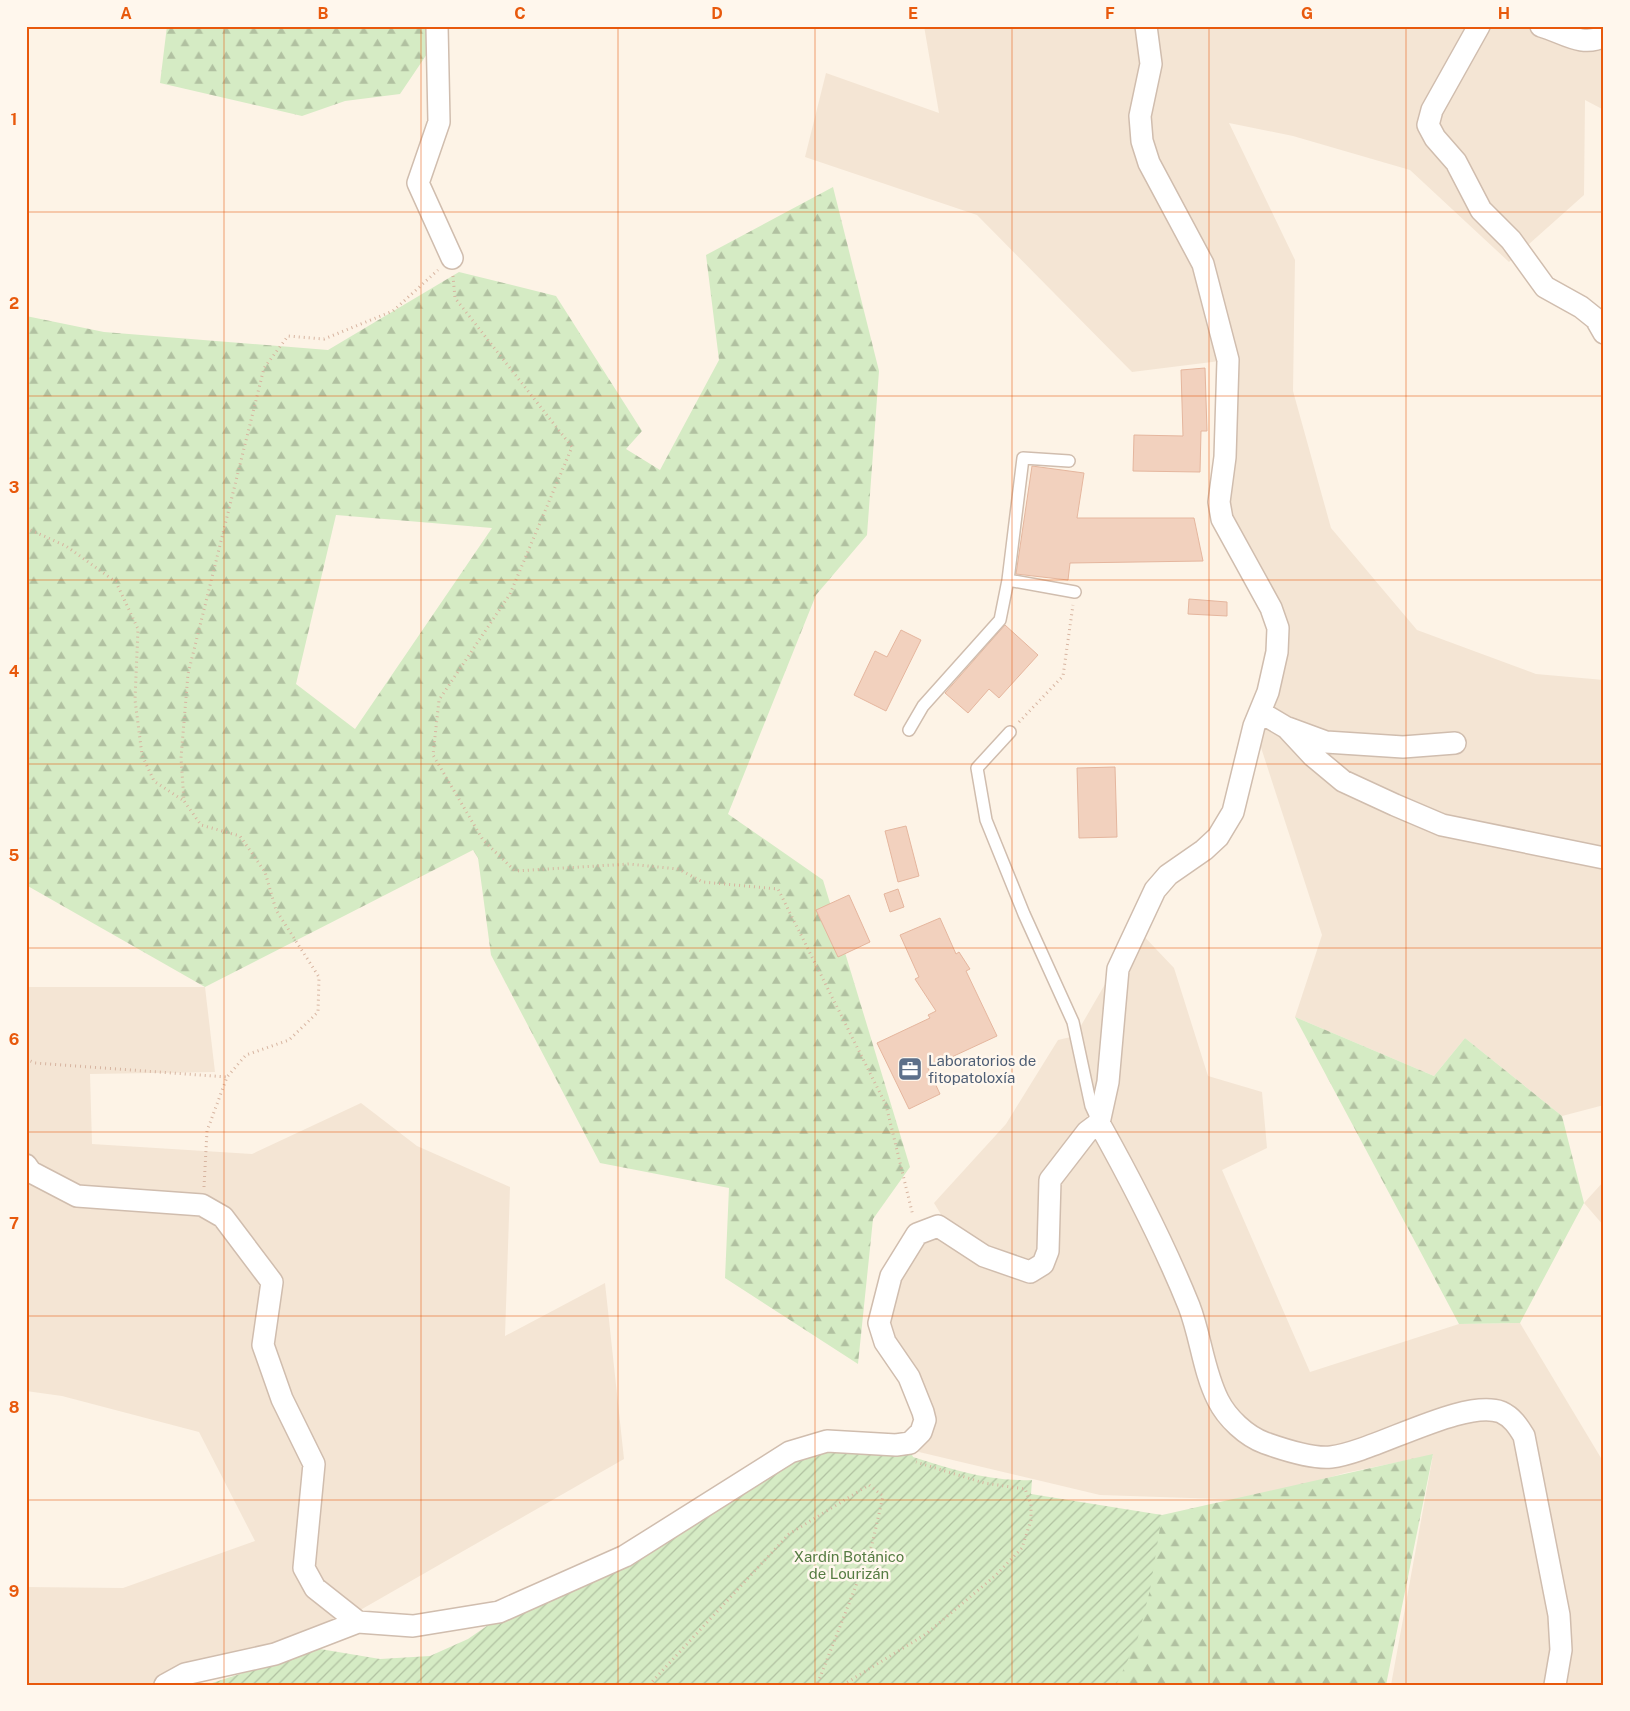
<svg xmlns="http://www.w3.org/2000/svg" width="1630" height="1711" font-family="'Public Sans',sans-serif">
<defs>
<pattern id="forest-firs" width="22" height="20" patternUnits="userSpaceOnUse" patternTransform="scale(1.25)"><rect width="22" height="20" fill="#d5ebc4"/><path d="M5 1l3.5 6h-7zM16 11l3.5 6h-7z" fill="#b1c1a1"/></pattern>
<pattern id="garden-furrows" width="10" height="10" patternUnits="userSpaceOnUse" patternTransform="scale(1.25)"><rect width="10" height="10" fill="#d5ebc4"/><path d="M-1 1l2-2M0 10L10 0M9 11l2-2" fill="none" stroke="#b1c1a1"/></pattern>
</defs>
<rect width="100%" height="100%" fill="#fdf3e6"/>
<!-- residential -->
<path fill="#f4e5d4" d="M924 26H1604V110L1585 100 1584 195 1509 262 1410 170 1293 136 1229 123 1295 260 1293 391 1331 528 1417 630 1536 674 1604 680V1105L1562 1116 1465 1038 1434 1076 1295 1017 1322 935 1254 726 1269 624 1228 508V360L1132 372 977 215 805 157 826 73 939 113Z
M1137 929 1174 968 1208 1076 1262 1092 1267 1148 1222 1170 1310 1372 1459 1324 1520 1323 1604 1463V1685H1391L1433 1455 1345 1473 1251 1500 1100 1495 919 1452 930 1429 887 1328 897 1274 918 1245 945 1221 934 1203 1006 1124 1058 1040 1075 1036Z
M26 987H205L215 1072 90 1074 92 1144 252 1154 361 1103 417 1146 510 1187 505 1336 605 1283 624 1459 301 1644 174 1685H26V1587L123 1588 255 1541 199 1432 62 1396 26 1391Z
M1604 1181V1226L1584 1203Z"/>
<!-- forest -->
<path fill="url(#forest-firs)" fill-rule="evenodd" d="M167 26H428L427 54 400 94 345 101 302 116 160 83Z
M833 187 879 371 867 535 816 595 728 814 823 880 910 1167 873 1219 858 1364 725 1278 729 1188 600 1163 491 955 478 858 473 850 205 987 26 885V316L104 332 328 350 459 272 556 296 642 431 626 449 660 470 719 360 706 255ZM336 515 492 528 355 729 296 684Z
M1295 1017 1434 1076 1465 1038 1562 1116 1584 1203 1520 1323 1459 1324Z
M1433 1454 1386 1685H894L1047 1503 1162 1515Z"/>
<!-- garden -->
<path fill="url(#garden-furrows)" d="M830 1443 909 1448 913 1457C951 1469 991 1482 1032 1480L1031 1494 1162 1515 1150 1590 1137 1641 1116 1685H206L274 1663 308 1647 380 1659 430 1656 468 1639 513 1608 758 1476Z"/>
<!-- building -->
<path fill="#f2d1be" stroke="#e5b69e" d="M1205 368 1207 431H1201L1200 472 1133 471 1134 435 1183 436 1181 370Z
M1032 466 1084 473 1077 518H1194L1203 561 1070 563 1068 580 1016 574Z
M1189 599 1227 602V616L1188 614Z
M1005 625 1038 655 999 698 989 689 968 713 945 693Z
M901 630 921 640 886 711 854 695 875 651 887 657Z
M1115 767 1117 837 1079 838 1077 768Z
M906 826 919 876 898 882 885 831Z
M898 889 904 907 890 912 884 894Z
M849 895 870 942 838 957 816 910Z
M940 918 956 954 959 952 970 969 966 971 997 1036 928 1068 940 1094 909 1109 877 1043 930 1018 928 1015 936 1011 915 979 919 977 900 935Z"/>
<g fill="none" stroke-linecap="round" stroke-linejoin="round">
<defs>
<path id="lane" d="M1069 461 1023 458 1008 580 1075 592
M909 730 923 706 1000 620 1008 580
M1010 732 977 768 986 820 1024 914 1073 1022 1091 1106 1097 1119"/>
<path id="street" d="M437 26 439 122 418 183 452 258
M1146 26 1151 64 1140 116 1142 141 1149 163 1203 264 1228 360 1225 457 1219 502 1222 519 1271 608 1278 628 1277 652 1268 692 1254 726 1233 812 1218 837 1204 850 1168 875 1155 890 1118 969 1108 1082 1099 1123C1132 1182 1164 1244 1189 1306 1201 1337 1203 1370 1218 1400 1227 1418 1246 1436 1265 1443 1282 1449 1313 1459 1331 1457 1374 1452 1463 1398 1501 1412 1512 1417 1518 1426 1524 1436L1559 1615 1561 1650 1555 1685
M1479 26 1432 110 1428 125 1435 138 1456 162 1481 210 1511 240 1545 287 1581 307 1596 319 1604 333
M1541 26C1563 32 1582 48 1604 36
M1260 712 1287 728 1313 756 1343 781 1395 805 1442 825 1604 858
M1288 728 1326 742 1403 747 1455 743
M26 1165 31 1172 77 1196 202 1205 223 1217 272 1282 263 1345 282 1399 314 1464 304 1568 315 1588 358 1622
M165 1685 185 1674 275 1654 358 1622 413 1626 499 1612 625 1556 790 1452 827 1441 896 1445 910 1443 921 1432 925 1420 923 1412 909 1377 885 1342 879 1323 891 1276 917 1234 938 1226 984 1256 1030 1272 1043 1264 1048 1251 1050 1180 1087 1132 1099 1123"/>
</defs>
<!-- lane casing -->
<use href="#lane" stroke="#d0bdae" stroke-width="14"/>
<!-- street casing -->
<use href="#street" stroke="#d0bdae" stroke-width="24"/>
<!-- path -->
<path stroke="#d7b4a0" stroke-width="3" stroke-dasharray="1 4" stroke-linecap="butt" d="M453 276 455 298 572 447 510 594 439 700 433 755 483 840 515 871 629 864 678 869 703 882 778 889 886 1105 913 1216
M26 528 66 546 116 582 138 629 135 700 142 755 154 781 184 801
M1019 722 1063 676 1073 605
M26 1059 35 1063 227 1077
M204 1187 207 1131 227 1077 246 1055 289 1040 318 1012 319 977 276 910 265 872 240 836 201 825 184 801 181 758 188 674 264 368 288 336 324 339 393 311 438 270
M649 1685 789 1534 869 1485 883 1496 872 1545 817 1685
M843 1685 926 1634 995 1576 1022 1548 1031 1520V1504L1025 1489 984 1483 916 1462"/>
<!-- lane -->
<use href="#lane" stroke="#fff" stroke-width="11"/>
<!-- street -->
<use href="#street" stroke="#fff" stroke-width="21"/>
</g>
<!-- grid -->
<path fill="none" stroke="#e8590c" stroke-width="1" stroke-opacity="0.55" d="M224 26V1685M421 26V1685M618 26V1685M815 26V1685M1012 26V1685M1209 26V1685M1406 26V1685M26 212H1604M26 396H1604M26 580H1604M26 764H1604M26 948H1604M26 1132H1604M26 1316H1604M26 1500H1604"/>
<!-- icons -->
<defs>
<symbol id="office-square" viewBox="-11 -11 22 22"><rect x="-9" y="-9" width="18" height="18" rx="4" fill="#5c6f8a" stroke="#fff7ed"/><path d="M-6-3h4V-5.5h4V-3h4V5H-6ZM-1-4.5V-3h2v-1.5ZM-6 0V1H6V0Z" fill="#fff"/></symbol>
</defs>
<g fill-rule="evenodd">
<use href="#office-square" x="896" y="1055" width="28" height="28"/>
</g>
<g text-anchor="middle" dominant-baseline="central" stroke-width="5" stroke-linejoin="round" paint-order="stroke">
<!-- service labels -->
<g font-size="15" fill="#4e5e75" stroke="#fff7ed" text-anchor="start">
<text x="928" y="1060">Laboratorios de<tspan x="928" dy="17">fitopatoloxía</tspan></text>
</g>
<!-- park labels -->
<g font-size="15" fill="#557c42" stroke="#fff7ed">
<text x="849" y="1556">Xardín Botánico<tspan x="849" dy="17">de Lourizán</tspan></text>
</g>
</g>
<!-- border -->
<rect width="1630" height="1711" fill="none" stroke="#fff7ed" stroke-width="55"/>
<rect x="28" y="28" width="1574" height="1656" fill="none" stroke="#e8590c" stroke-width="2"/>
<g font-size="16" text-anchor="middle" font-weight="bold" fill="#e8590c">
<text x="126" y="19">A</text>
<text x="323" y="19">B</text>
<text x="520" y="19">C</text>
<text x="717" y="19">D</text>
<text x="913" y="19">E</text>
<text x="1110" y="19">F</text>
<text x="1307" y="19">G</text>
<text x="1504" y="19">H</text>
<text x="14" y="125">1</text>
<text x="14" y="309">2</text>
<text x="14" y="493">3</text>
<text x="14" y="677">4</text>
<text x="14" y="861">5</text>
<text x="14" y="1045">6</text>
<text x="14" y="1229">7</text>
<text x="14" y="1413">8</text>
<text x="14" y="1597">9</text>
</g>
</svg>
